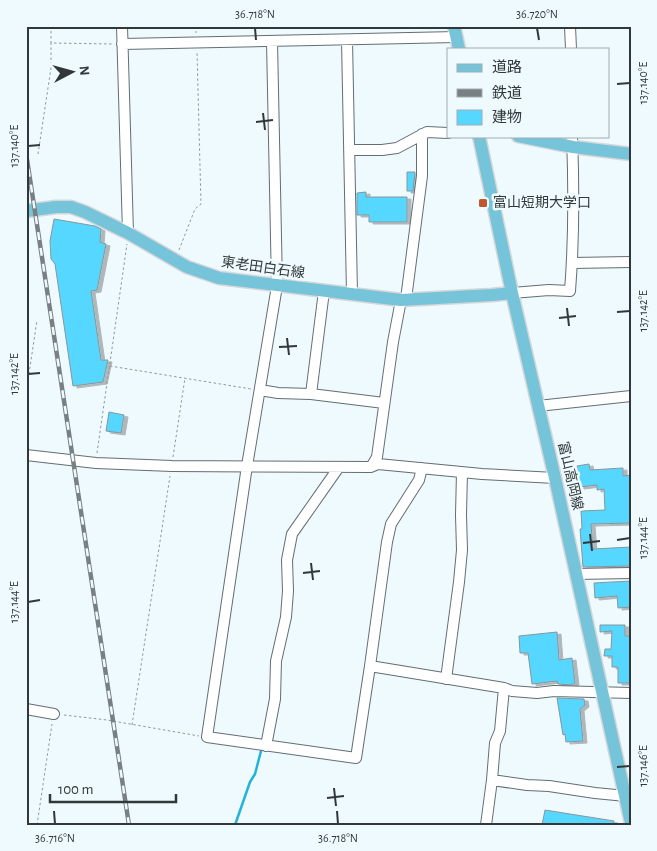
<svg xmlns="http://www.w3.org/2000/svg" width="657" height="851" font-family="'Alegreya Sans','Noto Sans JP',sans-serif">
<defs>
<filter id="shadow"><feDropShadow dx="4" dy="2" stdDeviation="0" flood-color="#0004"/></filter>
</defs>
<rect width="100%" height="100%" fill="#eefafe"/>
<g fill="none" stroke-linecap="round" stroke-linejoin="round">
<!-- stream -->
<path stroke="#24b2d9" stroke-width="2.5" d="M235 825 250 782 255 774 261 751"/>
</g>
<!-- building -->
<path fill="#56d7ff" stroke="#88959a" filter="url(#shadow)" d="M407 172H415L413 191H407Z
M366 192V197H407V222H369V215H357V193Z
M54 219 95 226 101 229 100 242 106 244 97 290 91 291 101 360H108L103 382 73 386 55 264 51 259 50 241Z
M109 412 124 415 121 433 106 431Z
M589 464 590 470 623 468V476L631 475V523L591 524 593 549 631 547V566L583 567 580 529H582L581 511 605 510 604 489 597 490V485L580 487 577 466Z
M631 581V607L618 608 617 596 595 598 594 583Z
M600 625H625V636H631V683H618V667H612V656H604L605 649H611L612 631 600 632Z
M557 632 559 660 572 658 575 683 571 685 558 684 557 681 532 684 528 653H520L519 636Z
M557 698 584 699 585 705 580 709 583 741 566 742 565 734 563 735Z
M545 810 614 821 613 825H542Z"/>
<g fill="none" stroke-linecap="round" stroke-linejoin="round">
<defs>
<path id="minor" d="M122 26 128 233
M570 26 571 49
M347 40 352 294
M272 41 277 286 247 466 207 737 356 758 370 666 504 688 512 691 537 693 554 691 631 693
M122 44 457 37
M349 150H382L397 148 427 132 448 133
M572 263 631 262
M512 293 549 290 570 291C574 240 574 188 572 136
M406 299 422 176V134
M260 390 278 393 311 394 324 291
M311 394 384 403
M538 406 631 396
M26 455 96 463 172 466 371 467 378 464 482 474 555 478
M371 467 377 457 393 342 401 300
M576 574 631 573
M370 666 387 542 391 524 419 480 422 468
M446 679 459 582 462 550 461 515 462 472
M26 709 54 714
M266 746 275 699 276 661 286 617 288 591 287 560 292 534 339 467
M492 780 495 743 500 731 504 688
M486 825 492 780 527 785 549 786 595 793 626 796"/>
<path id="major" d="M454 26 459 49
M479 136 512 293 555 478 631 823
M518 136 573 147 631 154
M26 211 56 207H71L85 212 128 233 187 267 219 278 401 300 492 295 512 293"/>
</defs>
<!-- minor casing -->
<use href="#minor" stroke="#626e73" stroke-width="12"/>
<!-- major casing -->
<use href="#major" stroke="#d6d7d8" stroke-width="15"/>
<!-- path -->
<path stroke="#8f989b" stroke-width="1" stroke-dasharray="2.5 2.5" stroke-linecap="butt" d="M51 26V43L113 44
M196 26V33
M38 154 51 68V43
M179 250 195 209 201 204 197 52
M110 366 251 389
M26 394 37 320
M97 453 127 244
M173 457 185 378
M64 715 107 720 199 736
M132 725 170 476
M37 825 52 724"/>
<!-- minor -->
<use href="#minor" stroke="#fff" stroke-width="10"/>
<!-- major -->
<use href="#major" stroke="#76c4d9" stroke-width="12"/>
<defs>
<path id="rail" d="M26 153 129 825"/>
</defs>
<!-- rail casing -->
<use href="#rail" stroke="#788083" stroke-width="4.5"/>
<!-- rail -->
<use href="#rail" stroke="#eefafe" stroke-width="2.5" stroke-dasharray="8" stroke-linecap="butt"/>
</g>
<!-- ticks -->
<path fill="none" stroke="#32383a" stroke-width="2" d="M255 28 256 40M537 28 539 40M617 84 630 83M263 113 265 130M256 122 273 120M28 146 40 145M567 308 569 326M617 312 630 311M559 318 576 316M287 338 289 355M279 347 297 346M28 374 40 373M590 534 592 551M617 540 630 538M583 543 600 541M311 563 313 580M303 573 320 571M28 602 40 600M617 767 630 766M334 788 336 806M327 798 344 796M54 811 55 824M337 811 338 824"/>
<!-- markers -->
<rect fill="#bf592d" stroke="#eefafe" stroke-width="2" x="478" y="198" width="10" height="10" rx="2.5"/>
<g text-anchor="middle" dominant-baseline="central" stroke-width="5" stroke-linejoin="round" paint-order="stroke">
<!-- poi labels -->
<g font-size="14" fill="#32383a" stroke="#eefafe" text-anchor="start">
<text x="493" y="203">富山短期大学口</text>
</g>
<!-- street labels -->
<g font-size="14" fill="#32383a" stroke="#eefafe">
<text transform="translate(263 268) rotate(8)">東老田白石線</text>
<text transform="translate(570 476) rotate(77)">富山高岡線</text>
</g>
</g>
<!-- border -->
<rect width="657" height="851" fill="none" stroke="#eefafe" stroke-width="55"/>
<!-- legend -->
<rect x="447" y="48" width="162" height="90" fill="#eefafe" stroke="#a3acb0"/>
<rect x="457" y="64" width="25" height="8" fill="#76c4d9" stroke="#a3acb0"/>
<text x="492" y="72" font-size="15" fill="#32383a">道路</text>
<rect x="457" y="89" width="25" height="8" fill="#788083" stroke="#a3acb0"/>
<text x="492" y="98" font-size="15" fill="#32383a">鉄道</text>
<rect x="457" y="110" width="25" height="15" fill="#56d7ff" stroke="#a3acb0"/>
<text x="492" y="122" font-size="15" fill="#32383a">建物</text>
<!-- north arrow -->
<g transform="translate(72 72) rotate(84)" stroke="#eefafe" stroke-width="4" paint-order="stroke">
<path d="M0-4L9 19L0 12L-9 19Z" fill="#32383a"/>
<text y="-8" font-size="14" font-weight="bold" text-anchor="middle" fill="#32383a">N</text>
</g>
<!-- scale -->
<path d="M50 794v8h126v-8" fill="none" stroke="#32383a" stroke-width="2.5"/>
<text x="58" y="794" font-size="15" fill="#32383a" stroke="#eefafe" stroke-width="4" paint-order="stroke">100 m</text>
<rect x="28" y="28" width="602" height="796" fill="none" stroke="#32383a" stroke-width="2"/>
<g font-size="12" text-anchor="middle" fill="#32383a">
<text x="255" y="18">36.718°N</text>
<text x="537" y="18">36.720°N</text>
<text transform="translate(643 83) rotate(-90)" y="4">137.140°E</text>
<text transform="translate(14 146) rotate(-90)" y="4">137.140°E</text>
<text transform="translate(643 311) rotate(-90)" y="4">137.142°E</text>
<text transform="translate(14 374) rotate(-90)" y="4">137.142°E</text>
<text transform="translate(643 538) rotate(-90)" y="4">137.144°E</text>
<text transform="translate(14 602) rotate(-90)" y="4">137.144°E</text>
<text transform="translate(643 766) rotate(-90)" y="4">137.146°E</text>
<text x="55" y="842">36.716°N</text>
<text x="338" y="842">36.718°N</text>
</g>
</svg>
